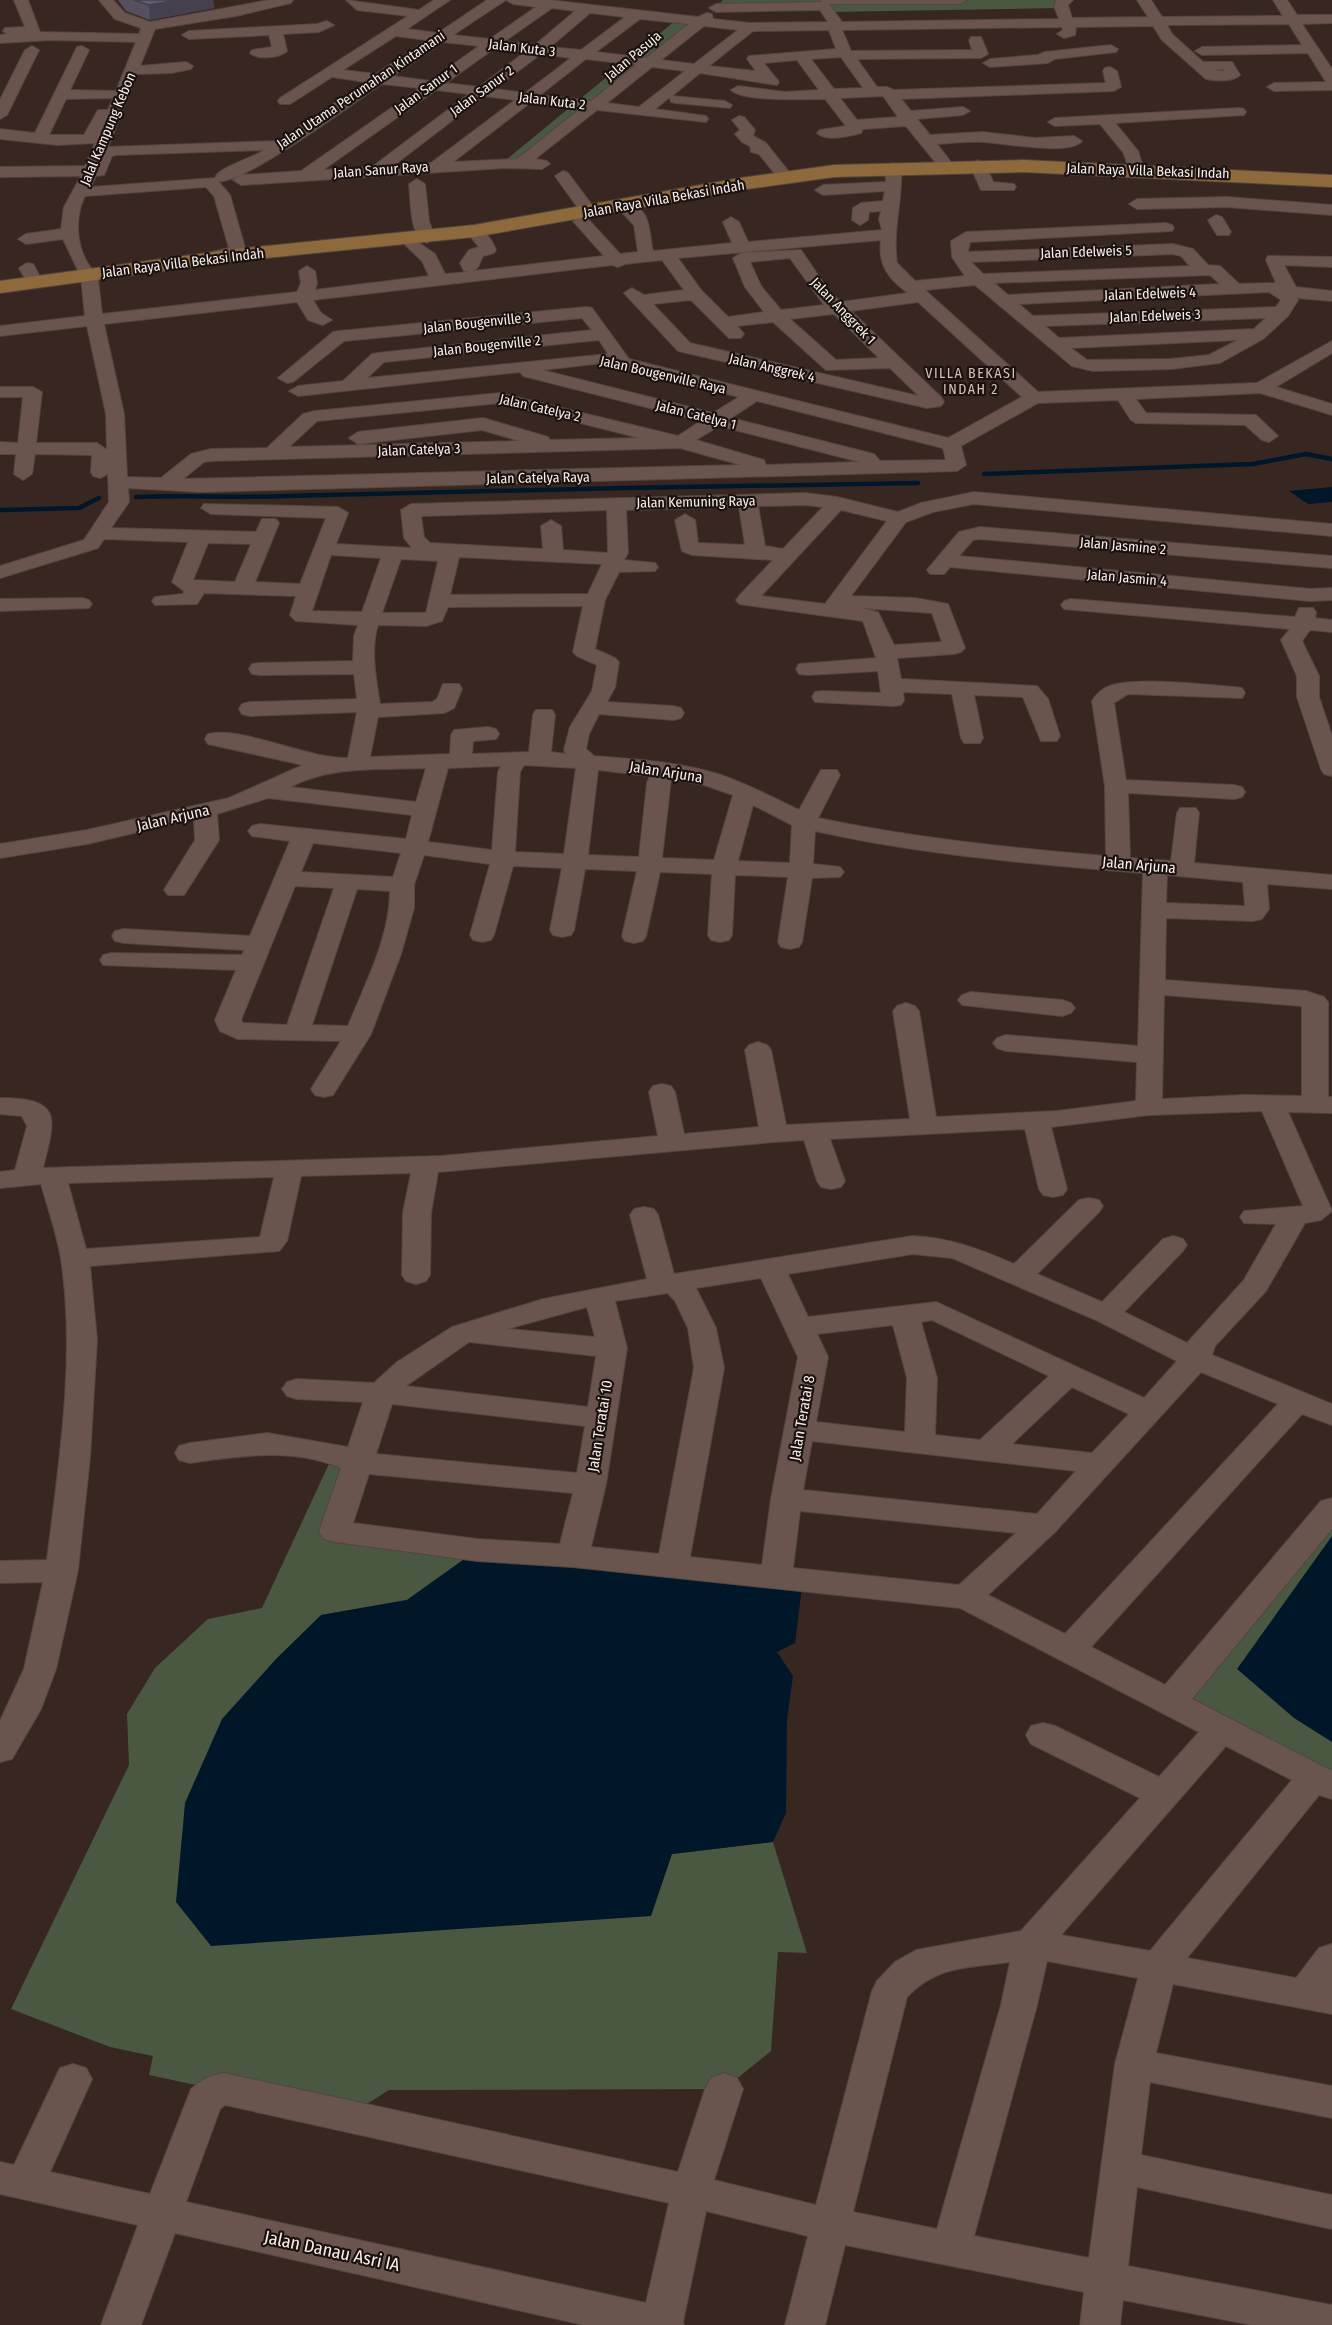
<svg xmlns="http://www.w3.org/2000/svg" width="1332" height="2325" font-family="'Fira Sans Condensed',sans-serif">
<rect width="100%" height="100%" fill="#382721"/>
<!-- green -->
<path fill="#4a5841" d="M723 0H1066L1060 8 830 12 823 6 716 8Z
M675 21H699L522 162 506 160Z
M334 1453 358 1463 335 1531 477 1550 407 1600 321 1615 672 1854 773 1842 807 1953 778 1952 771 2051 724 2089 389 2090 346 2117 149 2075 153 2056 110 2047 11 2009 129 1765 127 1714 155 1668 208 1619 262 1608Z
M1332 1504V1786L1171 1701Z"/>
<!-- water -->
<path fill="#001629" d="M1332 487V502L1308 504 1289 491Z
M1332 1536V1742L1294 1718 1237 1669Z
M477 1550 803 1579 795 1643 777 1652 793 1676 787 1720 786 1813 773 1842 672 1854 651 1916 211 1946 176 1902 185 1803 222 1719 276 1659 321 1615 407 1600Z"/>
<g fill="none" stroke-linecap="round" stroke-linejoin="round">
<!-- stream -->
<path stroke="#001629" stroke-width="4.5" d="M984 474 1253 464 1306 454 1332 459
M136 497C186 495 236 498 286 496 497 490 707 486 918 483
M0 510 79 508 99 498"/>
<defs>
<path id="minor" d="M14 0H28L40 32 139 34 141 28 115 19 99 0H113L125 13 150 22 269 0H293L291 3 236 16 155 29 140 66 186 62 193 66 191 69 171 73 137 74 108 147 278 141 366 82 332 77 290 104H280L278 101 280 98 408 16 357 10 346 0 419 10 434 0H450L407 29 438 33 487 0H549L698 17 707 13 712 14 713 19 750 23 828 22 820 10 716 12 709 8 716 4 822 2 820 0H967L960 4H829L842 22 1059 19 1054 6 1056 0H1073L1068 5 1072 18 1148 17 1137 0H1151L1162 17 1283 16 1273 0H1287L1297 15H1332V23L1302 24 1332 69V90L1274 91 1267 87 1274 83 1326 82 1308 53 1202 55 1195 51 1202 47 1302 45 1289 24 1167 25 1172 34 1203 62H1232L1240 75C1233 82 1216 81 1206 79L1162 40 1153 26 1076 27 1075 35 1064 38 1057 34 1063 30 1062 27 842 30 851 51 972 50 969 40 971 37H981L988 54 981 58 857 59 877 87H887L894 90 1106 83 1103 71 1105 68 1110 67 1117 71 1121 87 1114 91 901 99 911 111 963 107 970 111 963 115 917 119 930 135 982 132 1035 138 1074 136 1082 141C1069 156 1004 143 984 142 968 141 952 143 937 144L954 166 946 171 941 169 906 126 863 129 861 133C850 136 826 142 817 133L820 130 846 126 825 99C807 99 742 102 731 90L738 86 785 92 819 90 797 60 764 63 779 82 777 85 700 73 672 96 725 101 732 105 730 108 676 103 671 102 670 97 655 109 706 116 708 119 706 122 597 110 535 159 547 161 550 164 542 169 504 168 241 185 233 180 241 175 301 171 420 88 382 84C356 101 242 186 218 181L230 195 245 248 239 256 202 264 194 259 196 256 229 248 214 196 206 187 85 196C74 218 76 248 91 268 94 271 99 271 102 275L98 279 102 314 297 292 301 283 299 271 307 266 315 271 317 283 315 290 429 276 422 261 400 240 408 235 435 254 445 274 469 272 464 271 460 263 469 250 479 247 466 231 474 226C485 229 492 240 496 250L494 253 483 256 478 267 473 271 604 256 573 221 581 216 587 218 620 254 638 252 634 225 616 206 624 201C653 208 648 231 653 251L732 243 723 222 731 217 739 222 748 242 882 230 879 219 881 211 869 212 868 220 860 225 852 220 853 208 861 203 883 201 885 191 823 195 815 190 823 185 886 182 885 168 893 163 901 168C903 200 892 230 897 263L915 281 965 276 952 257 951 241 966 232 1166 223 1172 225 1174 228 1172 231 970 242 968 252 1173 244 1193 249 1208 265 1220 266 1239 284 1276 283 1266 260 1268 256 1332 257V267L1284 265 1296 287 1332 291V301L1297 298 1298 300 1288 316 1263 339 1220 363 1171 369 1093 371 1072 366 975 285 925 290 1038 392 1257 383 1332 341V353L1276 387 1332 404V415L1260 393 1136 399 1146 413 1256 415 1278 436 1269 442 1262 440 1245 425 1136 423 1131 420 1118 400 1038 403 961 446 966 465 957 471 200 492 128 488 129 502 111 528 256 532 262 519H276L279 523 255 582 300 584 326 518 211 514 201 508 204 504 338 507 348 513 336 544 412 548 404 538 401 510 411 504 805 493 837 497 898 512 921 503 974 492 1332 524V536L974 504 933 512 906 522 851 596 915 598 948 604 965 648 961 652 954 654 897 658 901 679 1037 686 1048 699 1060 736 1057 741H1041L1023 697 974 695 983 738 980 743H964L961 738 952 694 903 692 904 700 901 705 893 706 815 702 812 697 815 692 823 691 881 693 878 671 807 675 799 674 796 669 799 664 876 658 863 621 739 604 736 600 739 596 773 560 692 555 682 551 675 520 685 514 695 520 698 543 745 545 739 507 626 510 628 553 624 560 655 563 658 567 655 571 619 572 605 600 595 649 615 658 619 662 615 687 607 702 673 706 681 708 684 713 681 718 673 720 599 714 589 734 586 749 594 756C635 759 678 762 718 774 746 783 772 797 799 810L821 770H837L840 775 818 818C913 838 1009 848 1106 856L1105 786 1092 701C1095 696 1100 691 1105 688 1127 675 1206 685 1234 687L1242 688 1245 693 1242 698 1128 694 1114 703 1126 780 1234 785 1242 787 1245 792 1242 797 1234 799 1128 793 1130 858 1171 861 1177 813 1180 808H1196L1199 813 1194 863 1332 875V889L1267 884 1269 909 1262 919 1253 921 1166 918 1165 980 1306 991 1324 997 1328 1002V1097H1332V1113L1288 1112 1332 1211 1321 1220 1305 1223 1266 1291 1215 1346 1212 1355 1332 1404V1425L1302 1414 1091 1647 1165 1685 1321 1501 1332 1498V1529L1192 1699 1332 1771V1799L1319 1795 1187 1958 1296 1978 1319 1948 1332 1944V2014L1173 1984 1156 2053 1332 2086V2118L1150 2082 1141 2155 1332 2195V2229L1137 2187 1128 2266 1332 2305V2325H1252L1123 2300 1120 2325H1080L1084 2292 845 2245 825 2325H785L808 2236 706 2211 683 2322 684 2325H584L175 2233 141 2325H101L138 2225 0 2194V2162L14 2165 60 2068 73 2064 86 2068 92 2079 50 2172 150 2194 191 2089C201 2080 210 2075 224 2073L678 2172 705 2089 711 2078 724 2073 737 2078 743 2089 714 2180 816 2205 872 1991 877 1981 895 1962 916 1950 1021 1931 1140 1798 1031 1744 1026 1735 1031 1726 1043 1723 1055 1726 1159 1777 1199 1732 960 1608 573 1567 477 1561 335 1542 324 1539 319 1531 341 1468C292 1447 240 1456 190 1463L179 1460 175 1453 179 1446 190 1443 267 1433 348 1447 363 1402 297 1399 287 1396 282 1389 287 1382 297 1379 374 1383 397 1362 452 1327 543 1299 647 1279 630 1215 634 1209 644 1207 654 1209 658 1215 674 1274 913 1236C950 1238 980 1249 1014 1264L1079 1200 1089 1198 1099 1200 1103 1206 1099 1212 1037 1274 1102 1302 1163 1239 1173 1236 1183 1239 1187 1245 1183 1251 1124 1312 1187 1343 1244 1280 1276 1224 1244 1223 1240 1217 1244 1211 1303 1206 1262 1111 1149 1115 1051 1127 1067 1189 1063 1195 1053 1197 1043 1195 1039 1189 1025 1129 830 1139 845 1181 841 1187 831 1189 821 1187 817 1181 804 1140 774 1142 438 1172 431 1213 430 1275 426 1281 416 1284 406 1281 402 1275 403 1213 411 1173 301 1176 287 1241 279 1251 90 1266 97 1339 90 1457 78 1570 56 1669 41 1709 12 1759 0 1762V1721L24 1669 43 1582 0 1583V1561L47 1560C59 1461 76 1358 61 1259 57 1234 48 1209 41 1184L0 1188V1172L15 1170 27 1126 22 1116 0 1114V1098C64 1098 55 1119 43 1168L441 1156 658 1136 649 1092 653 1086 662 1084 671 1086 675 1092 684 1134 759 1127 745 1050 749 1045 758 1042 767 1045 771 1050 786 1125 910 1119 893 1011 897 1006 906 1003 915 1006 919 1011 936 1117 1057 1111 1136 1101 1137 1062 1006 1051 997 1048 993 1043 997 1038 1006 1035 1138 1046 1143 873C1033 864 923 855 815 831L813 864 840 867 844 872 840 877 812 878 802 942 799 947 790 949 781 947 778 942 788 877 735 875 732 935 729 940 720 942 711 940 708 935 712 874 660 872 646 936 643 941 634 943 625 941 622 936 637 871 585 869 574 930 571 935 562 937 553 935 550 930 562 868 513 866 494 935 491 940 482 942 473 940 470 935 490 864 424 855 414 885V908L401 954 371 1034 333 1095 324 1097 315 1095 311 1089 341 1041 238 1039 220 1031 215 1020 236 970 103 965 100 960 103 955 112 953 242 955 244 950 124 943 115 941 112 936 115 931 124 929 250 936 290 841 252 836 248 831 252 826 260 824 406 839 412 815 268 798 217 814 219 840 184 895H168L164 890 195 840 194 819 87 844 0 858V844L87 830 229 798 303 765 208 744 205 739 208 734C243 726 307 759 348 758L357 712 250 716 242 714 239 709 242 704 250 702 357 699 354 674 260 675 252 674 249 669 252 664 260 663 353 661 354 636 358 625 296 621 290 615 296 596 204 593 197 604 155 605 152 601 155 597 183 594 184 591 172 582 188 542 104 539 98 548 0 578V566L84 540 109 502 108 474 100 478 93 476 91 472 92 455 35 454 32 474 23 480 14 474 16 454H0V442L18 443 23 397H0V387H33L42 392 36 443H97L107 450 106 414 87 326 0 336V326L85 316 81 277 63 239 26 244 18 239 26 234 61 229 64 207 81 176 0 177V167L85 166 95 143 58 145 0 139V129L35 133 77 47 82 46 89 50 70 90 116 91 136 42 50 40 0 43V35L7 34 3 31 5 28 25 27ZM506 0 513 4 536 7 490 39 453 35ZM552 8 575 11 535 45 505 41ZM590 13 625 17 581 50 550 47ZM640 19 689 24 646 58 596 52ZM704 26 738 30 694 64 661 60ZM829 30 836 49 749 56 747 59 756 71 709 66 753 31ZM396 36 427 40 376 74 343 70ZM443 42 479 46 430 81 393 76ZM495 48 525 52 479 87 446 83ZM541 54 571 58 525 93 494 89ZM841 57 863 88 834 89 811 59ZM586 59 636 65 591 101 540 95ZM652 67 685 71 639 107 607 103ZM1223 69 1224 71 1213 70ZM436 90 469 94 372 167 323 170ZM484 96 515 100 431 163 393 166ZM883 96 898 117 857 120 840 98ZM113 98 108 110H98L84 135H49L66 99ZM531 102 581 108 517 159 453 162ZM264 150C253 158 217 168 215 178L91 187 96 176 104 175 112 156 116 155ZM881 240C878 265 888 279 908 293L841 302 828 290 801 250 741 253 733 258 745 287 764 312 728 317 701 290 678 258ZM1173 254 1181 256 1190 266 983 274 971 262ZM790 258 824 305 781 310 761 286 750 262ZM662 260 684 290 644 295 632 288 624 293 678 351 927 408 941 406 944 402 941 397 851 311 918 302 1022 397 948 438 629 359 592 308 586 307 339 331 333 332 278 378 287 383 293 382 344 341 582 318 592 330 378 353 372 354 343 381 298 386 289 391 298 396 520 372 523 376 701 421 678 436 500 393 315 411 303 414 267 448 211 449 191 454 161 478 127 477 124 414 104 324 297 302 308 320 323 325 332 320 321 313 313 300 612 265 618 267 625 264ZM1210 275 1220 284 1008 295 994 283ZM1269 292 1281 300 1276 307 1033 316 1019 304ZM691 300 729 338H741L744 334 737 326 773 322 826 370 890 368 919 396 690 343 653 304ZM834 314 879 358 836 360 790 319ZM1266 318 1254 329 1059 338 1045 326ZM599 340 608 354 367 378 384 362ZM1238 340 1209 355 1171 359 1087 360 1071 348ZM603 363 739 397 713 413 542 370ZM757 401 943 448 946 460 880 461 874 454 731 418ZM500 403 640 438 550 440 548 437 483 418 358 432 349 438 358 444 482 430 520 441 289 447 317 421ZM719 426 860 462 766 465 764 460 696 440ZM680 448 741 465 183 479 204 462 211 461ZM805 505 823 507 783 549 765 546 758 506ZM607 510 608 553 563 550 561 526 551 520 541 526 543 549 430 543 424 537 421 516ZM841 510 887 521 825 604 761 596ZM208 543 251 544 235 582 193 580ZM331 555 381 558 362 612 312 611ZM459 557 602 564 588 594 450 595ZM401 559 438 561 426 613H382ZM583 606 573 652 577 656 597 665 592 691 570 727 564 750 566 754 551 752 555 715 552 710H536L533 715 529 752 472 754 473 741 496 739 499 734 496 729 488 727 454 730 451 735 450 754 370 757 378 717 444 713 454 708 462 689 459 684H443L437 699 432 702 380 704C376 678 370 650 378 625L426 626 442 621 448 607ZM861 608 932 613 942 642 894 645 878 612ZM524 765 576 768 564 854 515 852 520 772ZM501 766 498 772 492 850 428 842 448 768ZM426 768 416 802 290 787C332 765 380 770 426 768ZM598 770 650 776 647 783 639 857 588 855ZM671 779 704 785 733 795 714 860 662 858ZM753 805 792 825 790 863 738 861ZM313 843 401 853 393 877 301 872ZM1167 875 1243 882 1245 906 1166 903ZM295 886 334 888 287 1025 243 1023 241 1020ZM357 889 390 891C390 937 365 984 348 1026L312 1025ZM1164 995 1302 1006V1096L1244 1095 1162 1099ZM274 1177 260 1237 86 1249 68 1183ZM913 1254 952 1258 1096 1320 1177 1361 1144 1398 936 1302 808 1317 788 1274ZM761 1278 798 1357 771 1499 762 1565 690 1557 724 1368 716 1328 696 1288ZM668 1293 675 1301 688 1328 694 1368 659 1554 591 1547 606 1484 627 1348 615 1301ZM587 1307 595 1337 507 1329ZM932 1320 1049 1376 980 1440 935 1435 937 1378 921 1322ZM893 1325 907 1378 905 1432 816 1422 828 1357 817 1334ZM469 1342 596 1356 588 1407 406 1386ZM1201 1372 1278 1404 1065 1634 988 1595 1055 1532ZM1072 1387 1129 1414 1092 1453 1012 1444ZM392 1404 585 1426 577 1473 376 1454ZM812 1441 1076 1471 1037 1514 803 1490ZM369 1474 573 1493 560 1544 477 1539 353 1523ZM800 1511 1016 1533 959 1585 793 1568ZM1226 1746 1292 1780 1150 1951 1061 1935ZM1047 1961 1138 1978 1115 2064 1089 2258 974 2236 1037 2005ZM1010 1962 1001 2005 937 2229 853 2212 907 1997C937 1965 968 1968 1010 1962ZM225 2105 669 2203 646 2303 186 2202 220 2109Z
M327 21 334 25 319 32 283 34 287 51C280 58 257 60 250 53L252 50 272 47 269 35 189 39 182 35 189 31 317 24Z
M1111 45 1118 49 1116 52 1055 59 1048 63 990 67 983 63 990 59 1038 55 1045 52Z
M32 46 39 50 7 115 0 119V100L25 50Z
M1239 108 1244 109 1246 112 1244 115 1115 123 1138 151 1144 170 1136 175 1131 173 1123 152 1100 124 1055 126 1048 122 1055 118Z
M739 116 744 117 755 130 753 136 766 143 793 177 790 180H780L759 154 751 152 750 146 742 142 735 134 740 130 732 120Z
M978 160 986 165 993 182 1014 184 1016 187 1014 190H981L970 165Z
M563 171 568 173 595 209 597 212 595 215H583L555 176Z
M417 179 425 184 429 221 435 238 427 243C409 238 411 199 409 184Z
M1227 197 1332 205V215L1227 207 1137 209 1129 204 1137 199Z
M1216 215 1222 217 1231 232 1229 235H1217L1208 220Z
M27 263 33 264 43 282 41 286H29L19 268Z
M980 527 1332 556V568L980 539 973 540 959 556 1310 589 1332 588V600L1310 601 950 567 944 574H930L927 570 959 532Z
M82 598 89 600 92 604 89 608 0 611V599Z
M1071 599 1295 617 1299 608H1313L1316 612 1315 618 1332 620V632L1310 630 1302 641 1319 676V697L1332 736V776L1324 774 1321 769 1297 697V676L1281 640 1290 629 1064 609 1061 605 1064 601Z
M971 992 1062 1000 1071 1003 1075 1008 1071 1013 1062 1016 962 1005 958 1000 962 995Z"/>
<path id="major" d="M1023 160 1332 175V187L1023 172 834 177 740 190 474 237 236 261 0 293V281L236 249 474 225 740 178 834 165Z"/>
</defs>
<!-- minor casing -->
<use href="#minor" stroke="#534540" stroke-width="2"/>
<!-- major casing -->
<use href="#major" stroke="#534540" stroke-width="2"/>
<!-- minor -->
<use href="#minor" fill="#69554e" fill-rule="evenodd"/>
<!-- major -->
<use href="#major" fill="#8e693c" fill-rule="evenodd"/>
</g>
<!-- wall -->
<path fill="#554f5f" d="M118 0H213L214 8 150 20 126 11Z"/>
<!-- shaded-wall -->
<path fill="#45404d" d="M177 0H213L214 8 150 20 149 5Z"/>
<!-- building -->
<path fill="#635c6e" stroke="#45404d" stroke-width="1.5" d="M134 0H177L149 5Z"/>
<g text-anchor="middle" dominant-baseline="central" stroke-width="4.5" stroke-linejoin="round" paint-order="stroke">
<!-- far-street labels -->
<g font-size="14" fill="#f9ede9" stroke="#1a120f">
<text transform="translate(522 48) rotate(7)">Jalan Kuta 3</text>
<text transform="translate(633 56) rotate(-40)">Jalan Pasuja</text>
<text transform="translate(426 89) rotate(-36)">Jalan Sanur 1</text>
<text transform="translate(361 90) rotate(-34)">Jalan Utama Perumahan Kintamani</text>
<text transform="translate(482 91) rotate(-36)">Jalan Sanur 2</text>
<text transform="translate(552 101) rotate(7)">Jalan Kuta 2</text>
<text transform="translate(108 129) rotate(-67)">Jalal Kampung Kebon</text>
<text transform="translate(381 170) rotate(-4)">Jalan Sanur Raya</text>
<text transform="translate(1148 171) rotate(2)">Jalan Raya Villa Bekasi Indah</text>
<text transform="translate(664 199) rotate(-10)">Jalan Raya Villa Bekasi Indah</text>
<text transform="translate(1086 252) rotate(-2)">Jalan Edelweis 5</text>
<text transform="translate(183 263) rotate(-7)">Jalan Raya Villa Bekasi Indah</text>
<text transform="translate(1150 294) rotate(-2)">Jalan Edelweis 4</text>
<text transform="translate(843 311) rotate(46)">Jalan Anggrek 1</text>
<text transform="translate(1155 316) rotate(-2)">Jalan Edelweis 3</text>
<text transform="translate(477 323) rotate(-6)">Jalan Bougenville 3</text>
<text transform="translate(487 346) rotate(-6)">Jalan Bougenville 2</text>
<text transform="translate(772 368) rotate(13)">Jalan Anggrek 4</text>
<text transform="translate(663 375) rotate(13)">Jalan Bougenville Raya</text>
<text transform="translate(540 408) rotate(13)">Jalan Catelya 2</text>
<text transform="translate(696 415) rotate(14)">Jalan Catelya 1</text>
<text transform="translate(419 450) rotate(-2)">Jalan Catelya 3</text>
<text transform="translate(538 478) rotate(-1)">Jalan Catelya Raya</text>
<text transform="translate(696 502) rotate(-1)">Jalan Kemuning Raya</text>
<text transform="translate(1123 546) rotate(5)">Jalan Jasmine 2</text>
<text transform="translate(1127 578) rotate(5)">Jalan Jasmin 4</text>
</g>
<!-- far-neighbourhood labels -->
<g font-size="14" letter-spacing="1.5" fill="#d7c0b7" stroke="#1a120f">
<text x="971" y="373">VILLA BEKASI<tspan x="971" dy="16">INDAH 2</tspan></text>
</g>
<!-- street labels -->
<g font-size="15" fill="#f9ede9" stroke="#1a120f">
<text transform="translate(666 772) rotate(9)">Jalan Arjuna</text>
<text transform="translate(173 818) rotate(-13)">Jalan Arjuna</text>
<text transform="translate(1139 865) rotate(5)">Jalan Arjuna</text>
<text transform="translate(802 1418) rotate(-80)">Jalan Teratai 8</text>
<text transform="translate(600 1426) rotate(-81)">Jalan Teratai 10</text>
</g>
<!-- near-street labels -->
<g font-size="18" fill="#f9ede9" stroke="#1a120f">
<text transform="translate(332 2251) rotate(12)">Jalan Danau Asri IA</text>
</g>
</g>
</svg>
